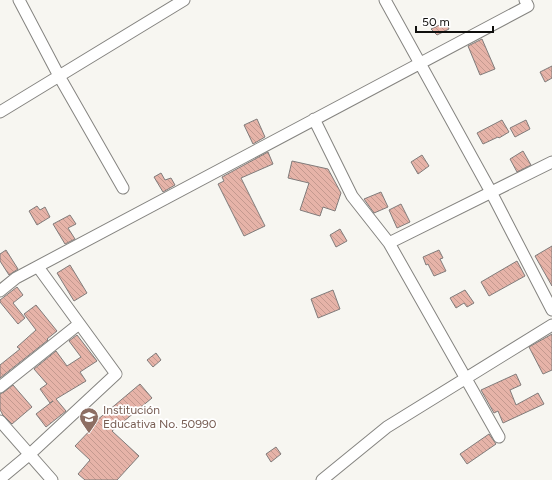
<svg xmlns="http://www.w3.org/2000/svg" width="552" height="480" font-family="Figtree,sans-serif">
<defs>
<pattern id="building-back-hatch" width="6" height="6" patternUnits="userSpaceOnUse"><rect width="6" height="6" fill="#e6b3a8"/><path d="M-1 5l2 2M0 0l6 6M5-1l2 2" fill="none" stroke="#c4998f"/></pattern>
</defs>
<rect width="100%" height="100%" fill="#f7f6f1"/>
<!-- building -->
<path fill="url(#building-back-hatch)" stroke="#817c7b" d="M446 22 449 29 437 35 431 29Z
M482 39 495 69 480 75 468 46Z
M552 66V78L545 82 540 72Z
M257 119 265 137 253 144 244 125Z
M502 120 509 132 499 138 498 137 483 144 477 133Z
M526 120 530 129 515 137 510 128Z
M523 151 531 165 517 172 510 159Z
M268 152 273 164 241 178 265 226 244 236 218 184 224 181 222 177Z
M422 155 429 166 418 174 411 162Z
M292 161 328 169 341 193 335 211 323 207 320 216 300 210 309 183 288 178Z
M161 173 165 180 171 178 175 185 163 192 154 177Z
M381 192 388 207 374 213 364 199Z
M401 204 410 222 397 228 389 210Z
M37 206 40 210 45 207 50 217 37 225 29 211Z
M70 215 76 224 68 228 75 239 65 244 53 224Z
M340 229 347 241 336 247 330 235Z
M552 246V286L535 256Z
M6 250 18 269 9 275 0 261V254Z
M439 250 443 258 440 259 446 271 434 276 428 264 426 265 423 257Z
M517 261 525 276 489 296 481 282Z
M70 265 87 293 74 301 57 273Z
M17 287 23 295 13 303 25 318 18 324 0 302V300Z
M333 290 340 309 318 318 311 299Z
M465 290 474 303 467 307 464 303 456 308 450 298Z
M36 305 57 331 47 339 48 340 0 378V365L20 349 17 347 36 330 24 314Z
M552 334V370L543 374 529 347Z
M77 335 97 361 80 372 86 381 56 399 66 411 46 427 36 414 53 401 50 403 40 389 47 384 34 369 56 351 67 366 81 357 69 341Z
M156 353 161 360 153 367 147 360Z
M516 374 521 385 510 390 516 405 538 393 544 404 503 423 498 411 494 413 481 390Z
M140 384 152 398 112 431 139 456 117 480H85L78 474 90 460 75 446 97 423 96 421Z
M13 385 32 407 12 424 2 414V413L0 410V394L4 392Z
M489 434 496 444 467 464 460 454Z
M276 447 281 454 271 462 266 454Z"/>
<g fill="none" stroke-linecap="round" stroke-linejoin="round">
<defs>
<path id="minor" d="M19 0 59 76 123 188
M385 0 491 192 552 310
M0 112 184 0
M314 119 352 196 389 243 499 437
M389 243 552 162
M0 291 16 278 528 6 525 0
M0 387 79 324
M0 421 52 480
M0 479 30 454 116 374 38 267
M322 480 387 427 552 325"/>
</defs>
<!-- minor casing -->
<use href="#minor" stroke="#858480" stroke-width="13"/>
<!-- minor -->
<use href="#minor" stroke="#fff" stroke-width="11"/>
</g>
<!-- icons -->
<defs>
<symbol id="school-pin" viewBox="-11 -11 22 30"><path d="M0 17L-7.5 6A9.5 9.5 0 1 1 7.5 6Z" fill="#8d6e63" stroke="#fff"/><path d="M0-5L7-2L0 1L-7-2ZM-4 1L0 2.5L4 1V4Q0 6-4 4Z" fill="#fff"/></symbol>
</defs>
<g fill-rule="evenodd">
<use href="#school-pin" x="78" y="406" width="22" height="30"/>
</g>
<g text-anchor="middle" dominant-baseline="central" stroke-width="3.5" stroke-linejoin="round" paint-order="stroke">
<!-- education labels -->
<g font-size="12" fill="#785e54" stroke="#fff" text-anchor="start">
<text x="103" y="410">Institución<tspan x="103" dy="14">Educativa No. 50990</tspan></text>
</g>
</g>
<!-- scale -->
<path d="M416 26v6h77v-6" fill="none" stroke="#0f0f0d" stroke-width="2"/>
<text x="422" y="26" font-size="12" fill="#0f0f0d" stroke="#ffffff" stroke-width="3" paint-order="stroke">50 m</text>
</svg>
